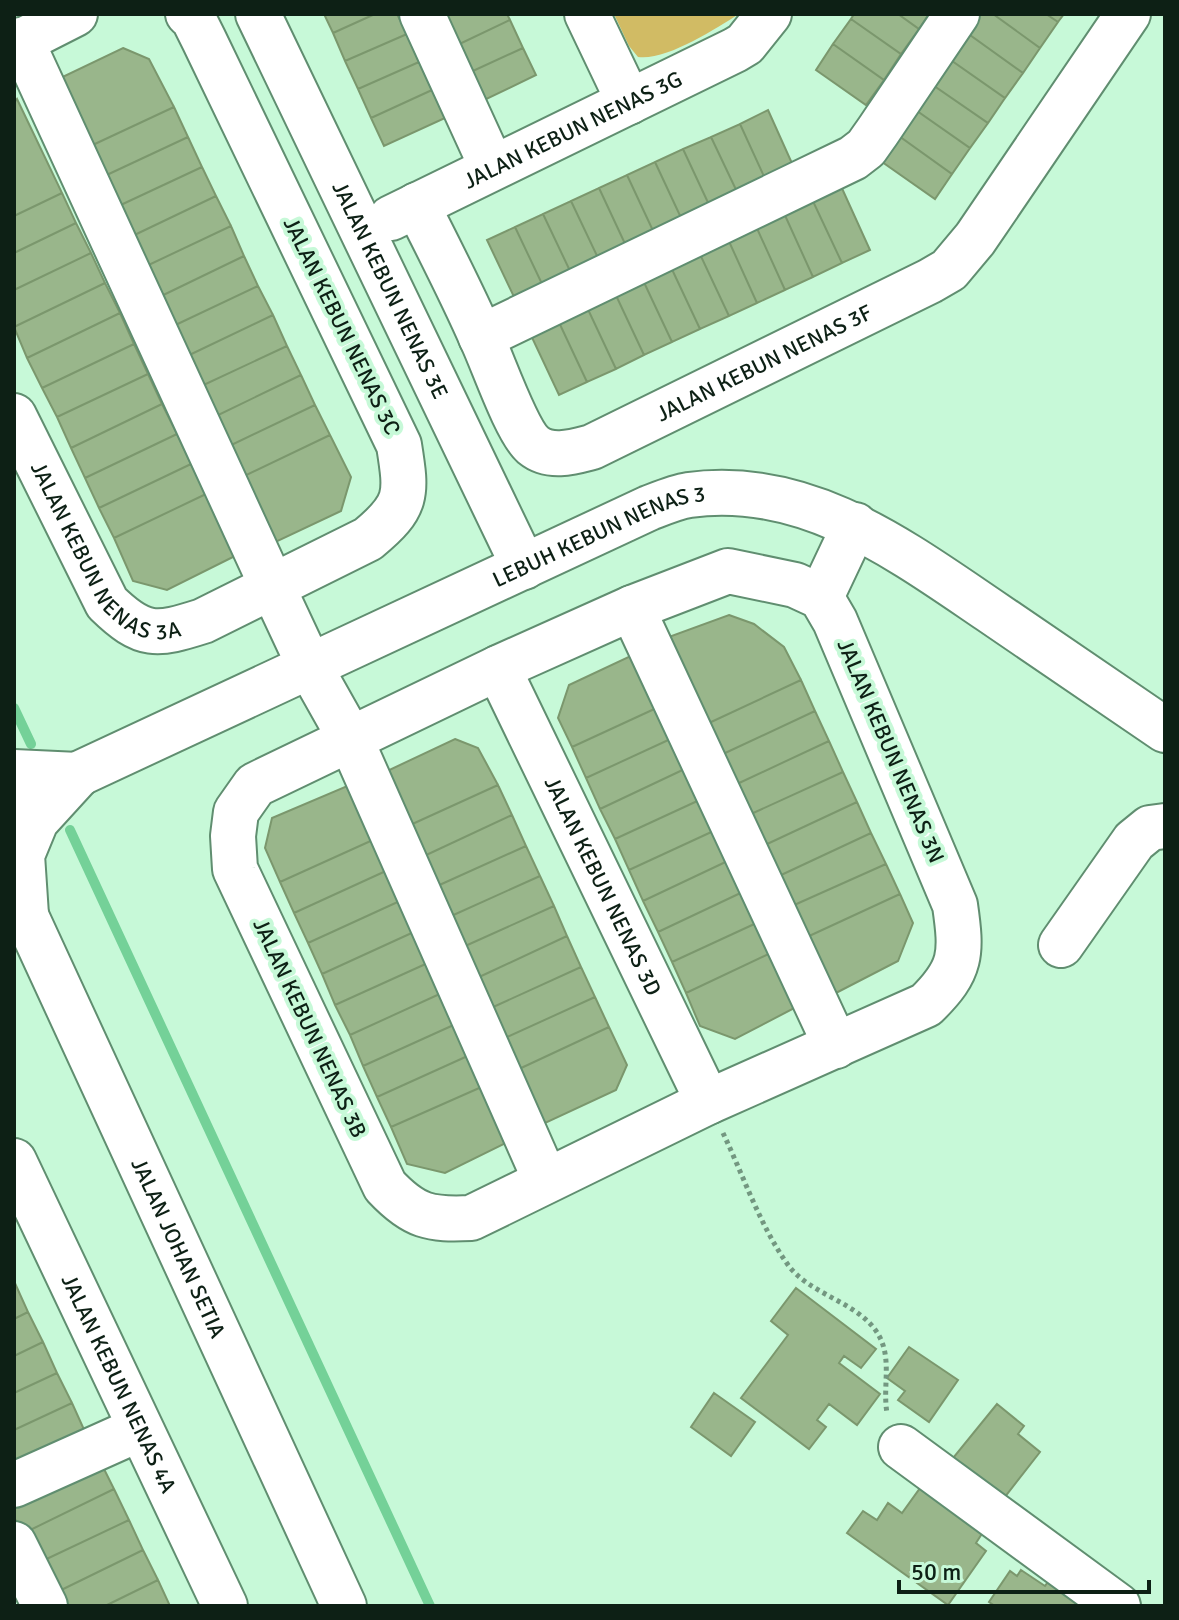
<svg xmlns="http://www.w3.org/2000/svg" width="1179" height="1620" font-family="Signika,sans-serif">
<rect width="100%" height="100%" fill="#c7f9d8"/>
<!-- green -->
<path fill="#d1bb64" d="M614 14H739C715 29 666 61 638 57L629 46Z"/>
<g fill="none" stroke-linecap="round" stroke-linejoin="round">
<!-- stream -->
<path stroke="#74d198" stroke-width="10" d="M14 708 31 744
M70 830 430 1606"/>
</g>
<!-- building -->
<path fill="#99b68b" stroke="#7b976d" stroke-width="2" d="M324 14H375L333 33Z
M375 14H397L407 34 345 61 333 33Z
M451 14H507L510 20 449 49 437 21Z
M854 14H898L919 29 901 54 851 19Z
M898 14H929L919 29Z
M974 14H993L1040 48 1023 73 963 30Z
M993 14H1046L1058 22 1040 48Z
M1046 14H1064L1058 22Z
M851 19 901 54 884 80 833 44Z
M510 20 523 48 462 76 449 49Z
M963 30 1023 73 1005 98 945 56Z
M407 34 419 62 358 89 345 61Z
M833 44 884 80 866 105 816 70Z
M123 48 149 59 174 107 82 150 50 83Z
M523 48 536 75 476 104 462 76Z
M945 56 1005 98 988 123 927 81Z
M419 62 432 90 371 118 358 89Z
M927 81 988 123 970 148 910 106Z
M432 90 445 118 384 146 371 118Z
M17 99 62 193 14 216V103Z
M910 106 970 148 952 174 892 131Z
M174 107 188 137 96 180 82 150Z
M768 110 795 170 767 183 740 124Z
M740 124 767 183 739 196 711 137Z
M892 131 952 174 935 199 875 157Z
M188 137 202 167 110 210 96 180Z
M711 137 739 196 711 209 683 149Z
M683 149 711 209 683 222 655 162Z
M655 162 683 222 655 235 627 175Z
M202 167 216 196 124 240 110 210Z
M627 175 655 235 627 248 599 188Z
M840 184 870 250 842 263 811 197Z
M599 188 627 248 599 260 571 201Z
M62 193 76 223 14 253V216Z
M216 196 231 226 138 270 124 240Z
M811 197 842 263 813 277 783 211Z
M571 201 599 260 571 273 543 214Z
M783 211 813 277 785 290 755 224Z
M543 214 571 273 543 286 515 227Z
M76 223 91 253 14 290V253Z
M755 224 785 290 757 303 727 237Z
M231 226 244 256 153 300 138 270Z
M515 227 543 286 515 299 487 240Z
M727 237 757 303 729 316 698 250Z
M698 250 729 316 700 329 669 263Z
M91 253 105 283 14 327V290Z
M244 256 258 286 167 329 153 300Z
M669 263 700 329 672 342 641 276Z
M641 276 672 342 644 355 613 289Z
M105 283 120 313 27 358 14 327Z
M258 286 273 315 181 359 167 329Z
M613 289 644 355 616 369 585 303Z
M585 303 616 369 587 382 556 316Z
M120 313 134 344 42 388 27 358Z
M273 315 287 346 195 389 181 359Z
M556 316 587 382 559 395 528 329Z
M134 344 148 374 57 417 42 388Z
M287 346 301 375 210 419 195 389Z
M148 374 162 404 71 448 57 417Z
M301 375 315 405 223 449 210 419Z
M162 404 177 434 85 478 71 448Z
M315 405 330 435 238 479 223 449Z
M177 434 191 464 99 508 85 478Z
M330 435 351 477 341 511 267 546 238 479Z
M191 464 206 494 114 538 99 508Z
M206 494 235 556 167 590 133 581 114 538Z
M729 615 754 624 784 647 801 680 709 723 666 638Z
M637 653 663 705 572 747 558 718 569 685Z
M801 680 815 711 723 754 709 723Z
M663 705 677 736 586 778 572 747Z
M815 711 829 741 737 784 723 754Z
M677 736 691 766 600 809 586 778Z
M455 739 478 748 498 785 408 826 383 773Z
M829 741 843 772 751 814 737 784Z
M691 766 706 797 615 839 600 809Z
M843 772 857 802 765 845 751 814Z
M352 784 375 839 280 882 265 848 272 818Z
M498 785 512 815 422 857 408 826Z
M706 797 720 828 629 870 615 839Z
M857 802 871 833 779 876 765 845Z
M512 815 526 846 435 887 422 857Z
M720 828 734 858 643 901 629 870Z
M871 833 886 864 792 906 779 876Z
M375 839 388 870 294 913 280 882Z
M526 846 540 876 449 917 435 887Z
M734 858 749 889 658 932 643 901Z
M886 864 900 894 807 937 792 906Z
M388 870 402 900 308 943 294 913Z
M540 876 554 906 463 947 449 917Z
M749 889 763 920 672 962 658 932Z
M900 894 913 923 898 961 832 995 807 937Z
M402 900 416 931 322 974 308 943Z
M554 906 567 936 477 978 463 947Z
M763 920 777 950 686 993 672 962Z
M416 931 430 962 335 1005 322 974Z
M567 936 581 967 491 1008 477 978Z
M777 950 802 1004 735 1039 700 1026 686 993Z
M430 962 444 992 350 1035 335 1005Z
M581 967 595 997 505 1038 491 1008Z
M444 992 458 1023 363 1066 350 1035Z
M595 997 609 1027 519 1069 505 1038Z
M458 1023 472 1054 377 1097 363 1066Z
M609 1027 627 1065 616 1090 543 1124 519 1069Z
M472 1054 486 1085 391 1127 377 1097Z
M486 1085 512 1140 445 1173 407 1164 391 1127Z
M14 1281 28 1312 14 1319Z
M796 1288 876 1349 861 1368 844 1356 839 1363 880 1394 857 1425 829 1404 817 1420 826 1427 809 1449 741 1398 788 1335 771 1321Z
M28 1312 43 1342 14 1356V1319Z
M43 1342 57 1373 14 1393V1356Z
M909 1347 958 1380 929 1422 898 1400 905 1391 887 1378Z
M57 1373 72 1403 14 1430V1393Z
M714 1393 755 1422 731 1456 691 1427Z
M72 1403 86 1434 14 1467V1430Z
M997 1404 1024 1426 1018 1434 1040 1452 1004 1498 953 1458Z
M99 1459 114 1489 22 1534 14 1517V1500Z
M923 1484 985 1529 976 1543 986 1551 948 1605 847 1533 863 1511 877 1520 888 1503 902 1513Z
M114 1489 129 1520 36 1564 22 1534Z
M129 1520 143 1550 51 1595 36 1564Z
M143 1550 158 1580 105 1606H57L51 1595Z
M1021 1570 1045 1586 1050 1579 1080 1600 1076 1606H995L989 1602 1010 1571 1017 1576Z
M158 1580 170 1606H105Z"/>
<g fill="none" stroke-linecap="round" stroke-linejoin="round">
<defs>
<g id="minor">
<path id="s1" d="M258 14 524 567"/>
<path d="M422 14 492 167"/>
<path d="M587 14 629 102"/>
<path d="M21 40 273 588 310 667 350 738 545 1179"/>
<path d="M14 45 75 14"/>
<path id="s2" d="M417 205C439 249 462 293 482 339 493 362 516 430 533 445 550 459 573 452 592 447L930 281 949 270 975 239 1128 14"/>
<path id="s3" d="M391 218 735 50 745 44 769 14"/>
<path d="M481 337 853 158 866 148 878 131 957 14"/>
<path id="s4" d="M14 416 107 603C143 638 156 636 203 621L368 539C408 506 407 495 399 445L204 40 193 18 188 14"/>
<path d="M728 571 795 585 821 597 835 621 955 905C962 954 962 970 926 1005L708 1102 471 1218C430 1220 414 1217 385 1186L235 869 233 836 236 812 255 785 498 668 632 608Z"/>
<path d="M821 597 855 525"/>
<path d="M632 608 836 1046"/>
<path id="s5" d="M498 668 708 1102"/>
<path id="s6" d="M14 804 649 508C662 503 676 497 689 495 805 479 899 549 989 610 1047 650 1106 690 1165 730"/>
<path d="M1061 945 1134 841 1150 828 1165 826"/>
<path id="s7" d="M14 1161 225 1606"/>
<path d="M901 1447 1118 1606"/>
<path d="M14 1485 139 1429"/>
<path d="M14 1544 45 1606"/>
</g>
<g id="major">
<path d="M14 772 78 775"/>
<path id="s8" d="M14 890 344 1606"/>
<path d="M26 915 22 855 36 821 78 775"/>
</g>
</defs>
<!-- minor casing -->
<use href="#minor" stroke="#608e70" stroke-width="48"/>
<!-- major casing -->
<use href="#major" stroke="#608e70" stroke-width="48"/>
<!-- path -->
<path stroke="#739780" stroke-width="5" stroke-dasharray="4 4" stroke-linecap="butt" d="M723 1133C743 1175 760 1225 786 1262 809 1298 869 1302 883 1345 890 1367 883 1390 887 1413"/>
<!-- minor -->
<use href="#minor" stroke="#fff" stroke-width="44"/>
<!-- major -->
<use href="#major" stroke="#fff" stroke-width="44"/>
</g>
<g text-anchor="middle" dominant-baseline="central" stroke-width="8" stroke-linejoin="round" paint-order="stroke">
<!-- street labels -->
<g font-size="22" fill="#0d2015" stroke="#c7f9d8">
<text stroke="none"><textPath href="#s3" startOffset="202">JALAN KEBUN NENAS 3G</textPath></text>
<text stroke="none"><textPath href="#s1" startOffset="306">JALAN KEBUN NENAS 3E</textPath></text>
<text transform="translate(342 326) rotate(64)">JALAN KEBUN NENAS 3C</text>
<text stroke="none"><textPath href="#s2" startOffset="520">JALAN KEBUN NENAS 3F</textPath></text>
<text stroke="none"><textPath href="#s4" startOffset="172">JALAN KEBUN NENAS 3A</textPath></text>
<text stroke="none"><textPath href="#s6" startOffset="644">LEBUH KEBUN NENAS 3</textPath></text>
<text transform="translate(891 751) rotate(67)">JALAN KEBUN NENAS 3N</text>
<text stroke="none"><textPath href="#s5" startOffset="242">JALAN KEBUN NENAS 3D</textPath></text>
<text transform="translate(310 1028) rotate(65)">JALAN KEBUN NENAS 3B</text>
<text stroke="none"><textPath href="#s8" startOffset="394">JALAN JOHAN SETIA</textPath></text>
<text stroke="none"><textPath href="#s7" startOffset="246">JALAN KEBUN NENAS 4A</textPath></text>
</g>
</g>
<!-- border -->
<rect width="1179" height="1620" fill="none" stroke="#0d2015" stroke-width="32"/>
<!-- scale -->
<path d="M899 1580v12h250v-12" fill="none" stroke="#0d2015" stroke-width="4"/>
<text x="911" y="1580" font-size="24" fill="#0d2015" stroke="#c7f9d8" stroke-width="6" paint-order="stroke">50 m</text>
</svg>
